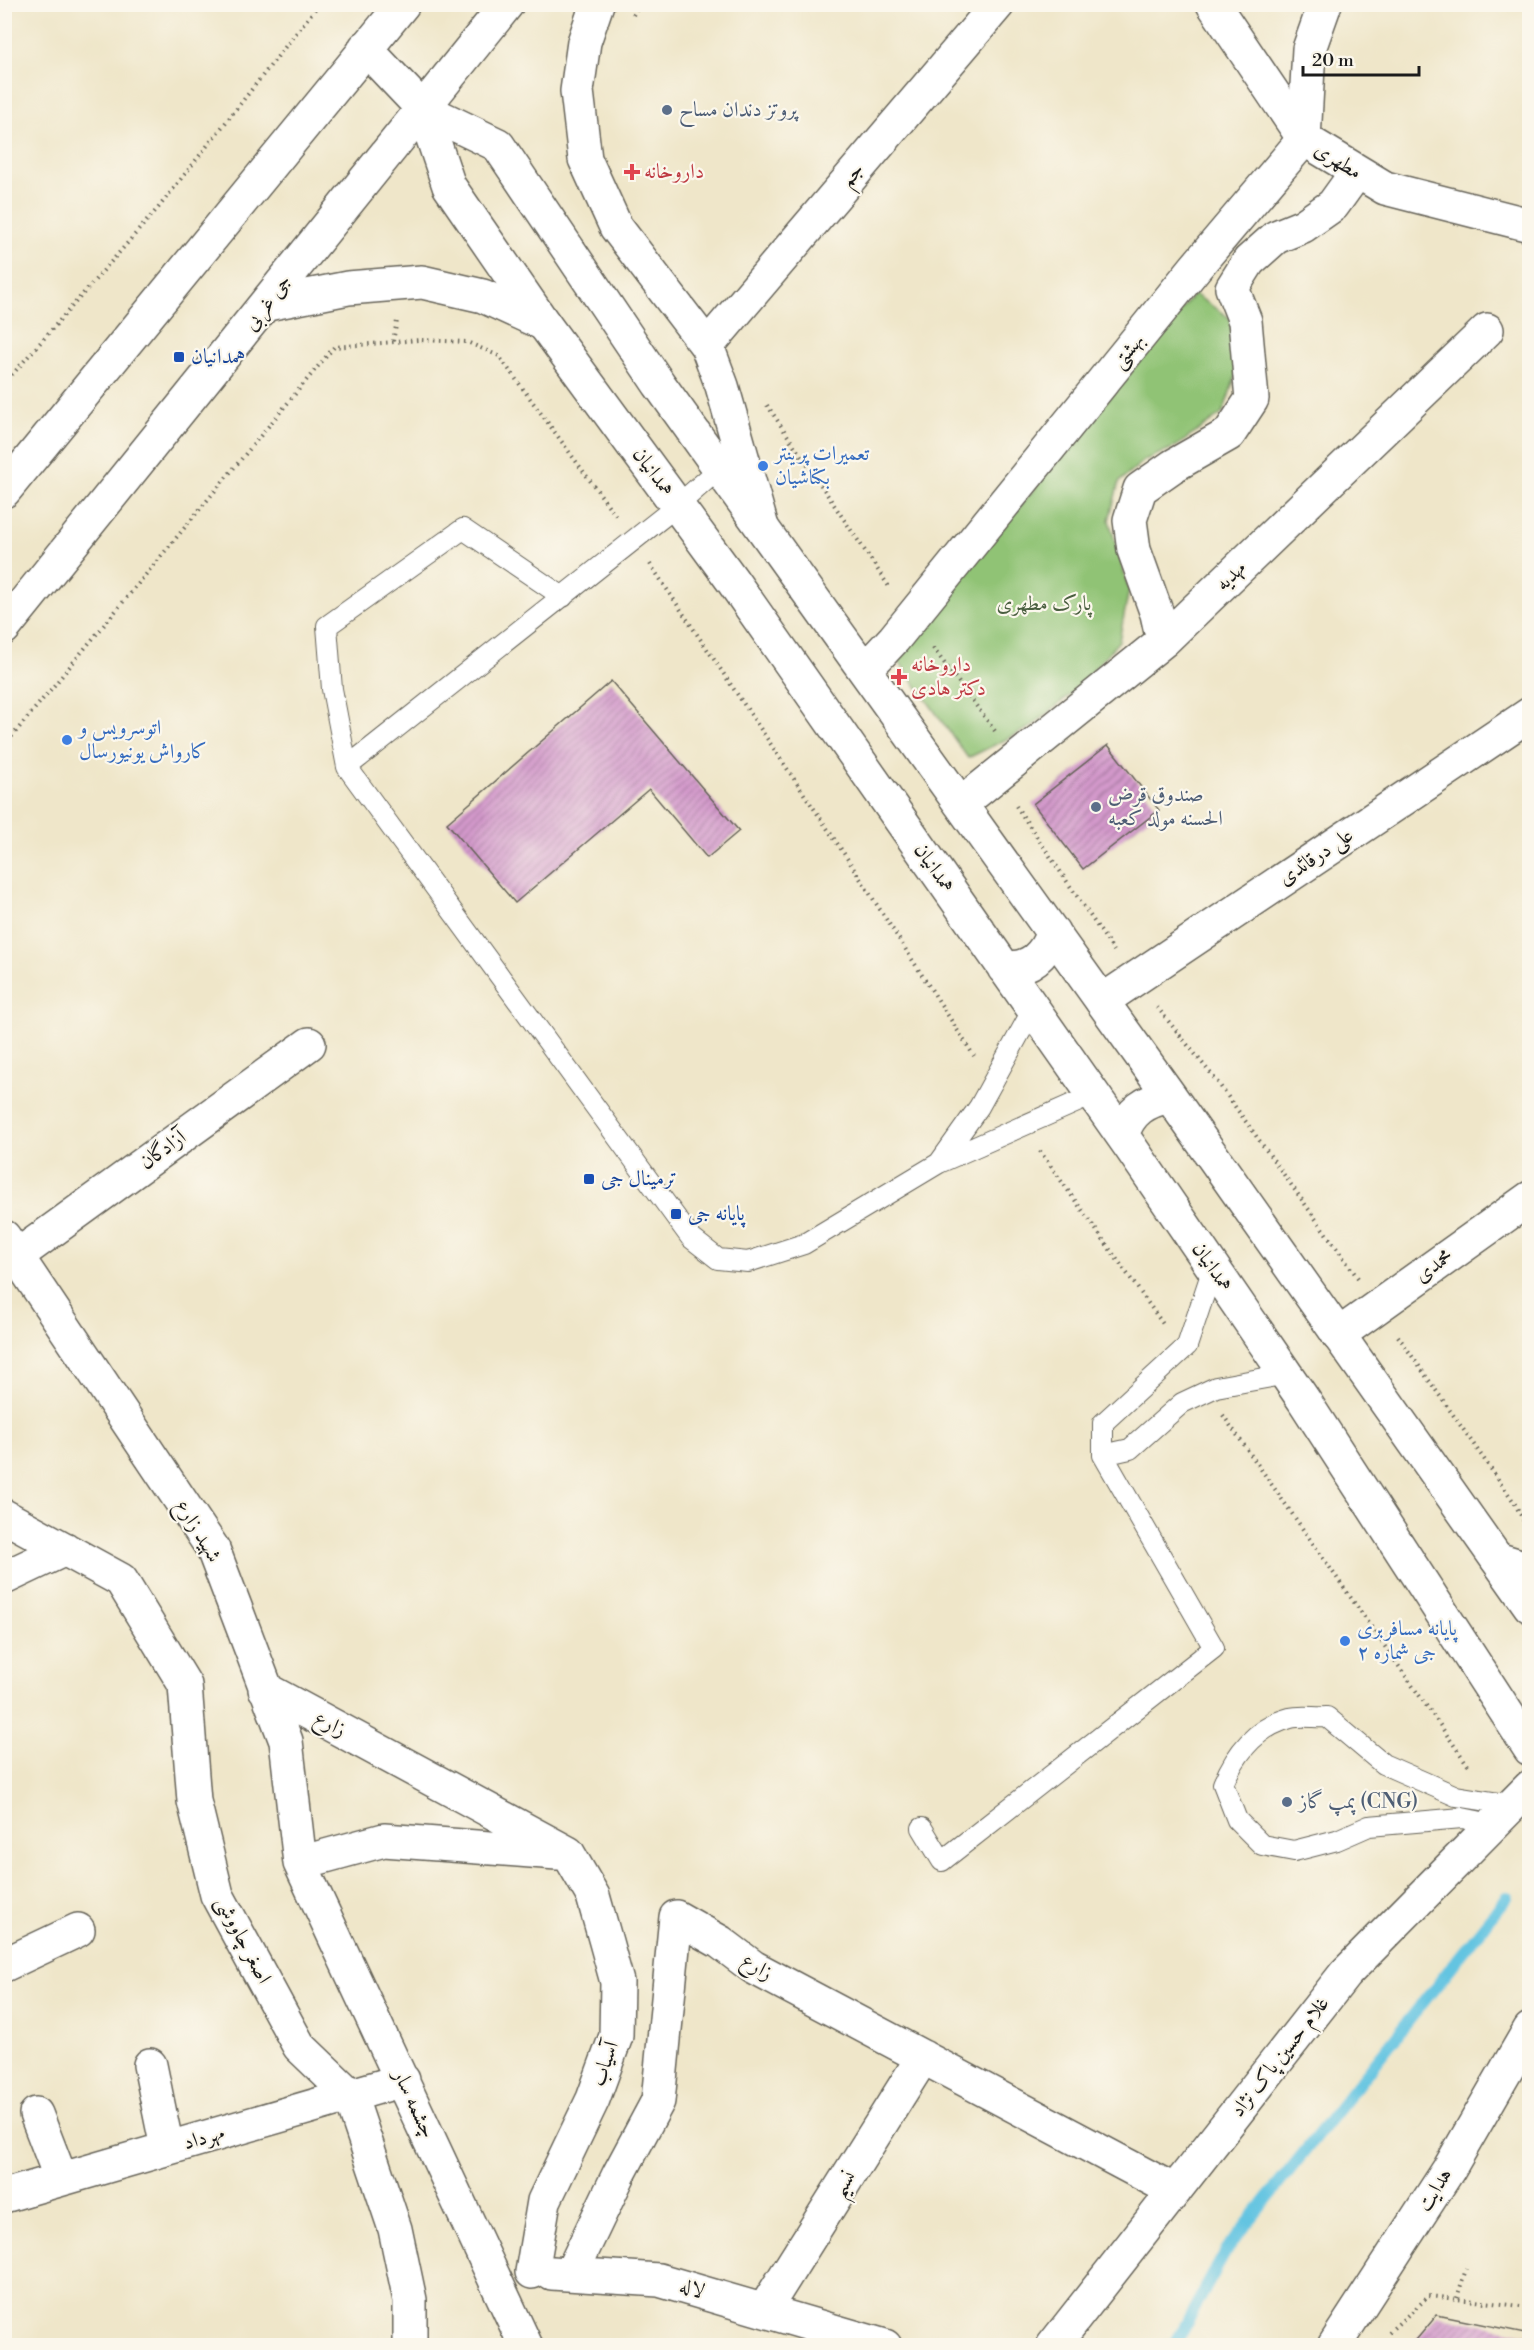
<svg xmlns="http://www.w3.org/2000/svg" width="1534" height="2350" font-family="'Libre Bodoni',Amiri,serif">
<defs>
<pattern id="building-hatch" width="6" height="6" patternUnits="userSpaceOnUse" patternTransform="scale(1.5)"><rect width="6" height="6" fill="#d399cb"/><path d="M-1 1l2-2M0 6l6-6M5 7l2-2" fill="none" stroke="#aa7ca4"/></pattern>
</defs>
<rect width="100%" height="100%" fill="#fbf7ec"/>
<filter id="ink" filterUnits="userSpaceOnUse"><feTurbulence type="fractalNoise" baseFrequency=".0167" numOctaves="2"/><feDisplacementMap in="SourceGraphic" scale="12" xChannelSelector="R" yChannelSelector="G"/><feConvolveMatrix kernelMatrix="1 2 1 2 8 2 1 2 1" color-interpolation-filters="sRGB"/></filter>
<filter id="wash" filterUnits="userSpaceOnUse"><feTurbulence type="fractalNoise" baseFrequency=".008" numOctaves="4" result="noise"/><feDisplacementMap in="SourceGraphic" scale="24" xChannelSelector="R" yChannelSelector="G"/><feGaussianBlur stdDeviation="1.35" result="paint"/><feColorMatrix in="noise" values="0 0 0 0 0 0 0 0 0 0 0 0 0 0 0 0 0 1.4 0 .05"/><feComposite in="paint" operator="in"/></filter>
<g filter="url(#wash)">
<rect width="100%" height="100%" fill="#efe6c9"/>
<!-- park -->
<path fill="#90c375" stroke="#567048" stroke-width="1.5" d="M1194 294 1230 318 1236 374 1223 413 1175 447 1145 460 1119 482 1109 520 1129 590 1119 641 1077 689 1031 727 968 758 898 660 917 632Z"/>
<g fill="none" stroke-linecap="round" stroke-linejoin="round">
<!-- stream -->
<path stroke="#63c4e1" stroke-width="12" d="M1174 2346 1227 2249 1507 1897"/>
</g>
<g id="blocks">
<!-- building -->
<path fill="url(#building-hatch)" d="M611 681 739 831 707 858 649 789 515 903 447 823Z
M1108 745 1159 810 1083 869 1033 804Z
M1437 2315 1530 2334V2346H1411Z"/>
</g>
</g>
<g filter="url(#ink)">
<use href="#blocks" fill-opacity="0" stroke="#666359" stroke-width="1.5"/>
<g fill="none" stroke-linecap="round" stroke-linejoin="round">
<defs>
<path id="service" d="M720 468 678 505 347 767 691 1238 718 1259 748 1262 804 1244 939 1163 1093 1095
M347 767 332 689 327 626 463 529 563 597
M939 1163 979 1107 1033 1009
M1103 1455 1130 1449 1182 1403 1216 1387 1287 1374
M1492 1824 1462 1818 1369 1826 1337 1840 1294 1851 1262 1845 1237 1820 1223 1784C1236 1753 1256 1727 1290 1718 1301 1715 1316 1718 1327 1717L1383 1764 1456 1796 1512 1805
M922 1828 942 1861 1214 1648 1103 1455V1423L1187 1346 1213 1268"/>
<path id="minor" d="M707 346 998 4
M1163 641 1157 614 1134 550 1130 520 1140 489 1173 466 1229 434 1252 399 1245 321 1232 288 1249 261 1276 237 1303 226 1333 205 1356 173
M865 670 894 639 1195 268 1304 139 1309 49 1325 4
M961 804 1163 641 1487 330
M4 1237 213 1549 286 1741 300 1863 526 2346
M17 1256 309 1044
M1338 1335 1530 1198
M4 1516 121 1580 185 1685 194 1801 217 1895 299 2046 350 2095 395 2229 410 2300V2346
M4 1578 65 1549
M265 1689 568 1853
M300 1863 384 1840 557 1853
M4 1965 78 1930
M150 2065 167 2148
M36 2114 61 2179
M4 2196 403 2080
M532 2272 544 2201 593 2099 616 2036 617 1982 606 1942 593 1896 568 1853
M552 2273 659 2280 885 2346
M571 2274 619 2174 658 2101 676 1917 720 1942 753 1967 1175 2191
M764 2310 923 2057
M1053 2346 1345 1974 1530 1787
M1334 2346 1449 2169 1530 2029"/>
<path id="tertiary" d="M1213 4 1304 139 1385 188 1530 225
M1102 1001 1530 714
M1497 1559 1530 1569"/>
<path id="secondary" d="M365 48 423 109 498 145 659 384 1170 1096 1530 1606
M423 109 449 186 544 324 732 580 1131 1148 1303 1399 1530 1749
M1004 968C1030 969 1044 957 1053 932
M1122 1135C1130 1111 1145 1101 1170 1096"/>
<path id="primary" d="M597 4 584 42 577 91 585 159 616 227 707 346 722 386 762 527
M267 304 348 288 422 282 483 296 544 324
M4 491 403 4
M4 628 507 4"/>
</defs>
<!-- service casing -->
<use href="#service" stroke="#666359" stroke-width="22"/>
<!-- minor casing -->
<use href="#minor" stroke="#666359" stroke-width="36"/>
<!-- tertiary casing -->
<use href="#tertiary" stroke="#666359" stroke-width="36"/>
<!-- secondary casing -->
<use href="#secondary" stroke="#666359" stroke-width="36"/>
<!-- primary casing -->
<use href="#primary" stroke="#666359" stroke-width="36"/>
<!-- path -->
<path stroke="#666359" stroke-width="4" stroke-dasharray="1.5 4.5" stroke-linecap="butt" d="M633 15 640 4
M393 341 397 321
M4 384 159 207 319 4
M767 405 890 588
M650 564 845 855 974 1056
M933 648 995 731
M4 746 334 347 419 340 467 342 499 356 616 516
M1016 806 1114 951
M1157 1007 1216 1080 1358 1278
M1040 1151 1163 1324
M1398 1336 1514 1502 1529 1531
M1223 1415 1470 1768
M1457 2298 1466 2269
M1389 2332 1429 2296 1530 2307"/>
<!-- service -->
<use href="#service" stroke="#fff" stroke-width="20"/>
<!-- minor -->
<use href="#minor" stroke="#fff" stroke-width="33"/>
<!-- tertiary -->
<use href="#tertiary" stroke="#fff" stroke-width="33"/>
<!-- secondary -->
<use href="#secondary" stroke="#fff" stroke-width="33"/>
<!-- primary -->
<use href="#primary" stroke="#fff" stroke-width="33"/>
</g>
</g>
<!-- markers -->
<g fill="#5c6f8a" stroke="#fbf7ec" stroke-width="2">
<circle cx="667" cy="110" r="6"/>
<circle cx="1096" cy="807" r="6"/>
<circle cx="1287" cy="1802" r="6"/>
</g>
<g fill="#e0444e" stroke="#fbf7ec" stroke-width="2">
<path d="M629 163h6v6h6v6h-6v6h-6v-6h-6v-6h6z"/>
<path d="M896 668h6v6h6v6h-6v6h-6v-6h-6v-6h6z"/>
</g>
<g fill="#1a4fb4" stroke="#fbf7ec" stroke-width="2">
<rect x="173" y="351" width="12" height="12" rx="3"/>
<rect x="583" y="1173" width="12" height="12" rx="3"/>
<rect x="670" y="1208" width="12" height="12" rx="3"/>
</g>
<g fill="#3f7fe0" stroke="#fbf7ec" stroke-width="2">
<circle cx="763" cy="466" r="6"/>
<circle cx="67" cy="740" r="6"/>
<circle cx="1345" cy="1641" r="6"/>
</g>
<g text-anchor="middle" dominant-baseline="central" stroke-width="4.5" stroke-linejoin="round" paint-order="stroke">
<!-- service labels -->
<g font-size="21" fill="#4e5e75" stroke="#fbf7ec" text-anchor="start">
<text x="679" y="110">پروتز دندان مساح</text>
<text x="1108" y="795">صندوق قرض<tspan x="1108" dy="24">الحسنه مولد کعبه</tspan></text>
<text x="1299" y="1802">پمپ گاز (CNG)</text>
</g>
<!-- street labels -->
<g font-size="21" fill="#1c1c1c" stroke="#fbf7ec">
<text transform="translate(1338 161) rotate(32)">مطهری</text>
<text transform="translate(852 175) rotate(-50)">جم</text>
<text transform="translate(268 303) rotate(-52)">جی غربی</text>
<text transform="translate(1128 351) rotate(-51)">بهشتی</text>
<text transform="translate(653 472) rotate(54)">همدانیان</text>
<text transform="translate(1231 576) rotate(-44)">مهدیه</text>
<text transform="translate(1316 857) rotate(-34)">علی درقائدی</text>
<text transform="translate(934 868) rotate(55)">همدانیان</text>
<text transform="translate(163 1150) rotate(-36)">آزادگان</text>
<text transform="translate(1434 1266) rotate(-36)">محمدی</text>
<text transform="translate(1212 1267) rotate(55)">همدانیان</text>
<text transform="translate(198 1531) rotate(59)">شهید زارع</text>
<text transform="translate(330 1724) rotate(28)">زارع</text>
<text transform="translate(243 1940) rotate(62)">اصغر چاووشی</text>
<text transform="translate(757 1967) rotate(32)">زارع</text>
<text transform="translate(1280 2057) rotate(-52)">غلام حسین پاک نژاد</text>
<text transform="translate(605 2064) rotate(-71)">آسیاب</text>
<text transform="translate(414 2104) rotate(65)">چشمه سار</text>
<text transform="translate(204 2138) rotate(-16)">مهرداد</text>
<text transform="translate(844 2184) rotate(-58)">نسیم</text>
<text transform="translate(1435 2190) rotate(-58)">هدایت</text>
<text transform="translate(692 2289) rotate(16)">لاله</text>
</g>
<!-- health labels -->
<g font-size="21" fill="#be3a42" stroke="#fbf7ec" text-anchor="start">
<text x="644" y="172">داروخانه</text>
<text x="911" y="665">داروخانه<tspan x="911" dy="24">دکتر هادی</tspan></text>
</g>
<!-- transit labels -->
<g font-size="21" fill="#164399" stroke="#fbf7ec" text-anchor="start">
<text x="191" y="357">همدانیان</text>
<text x="601" y="1179">ترمینال جی</text>
<text x="688" y="1214">پایانه جی</text>
</g>
<!-- shop labels -->
<g font-size="21" fill="#366cbe" stroke="#fbf7ec" text-anchor="start">
<text x="775" y="454">تعمیرات پرینتر<tspan x="775" dy="24">بکتاشیان</tspan></text>
<text x="79" y="728">اتوسرویس و<tspan x="79" dy="24">کارواش یونیورسال</tspan></text>
<text x="1357" y="1629">پایانه مسافربری<tspan x="1357" dy="24">جی شماره ۲</tspan></text>
</g>
<!-- park labels -->
<g font-size="21" fill="#4a5f40" stroke="#fbf7ec">
<text x="1044" y="604">پارک مطهری</text>
</g>
</g>
<!-- margin -->
<rect width="1534" height="2350" fill="none" stroke="#fbf7ec" stroke-width="24"/>
<!-- scale -->
<path d="M1303 66v9h116v-9" fill="none" stroke="#1c1c1c" stroke-width="3"/>
<text x="1312" y="66" font-size="18" fill="#1c1c1c" stroke="#fbf7ec" stroke-width="4.5" paint-order="stroke">20 m</text>
</svg>
